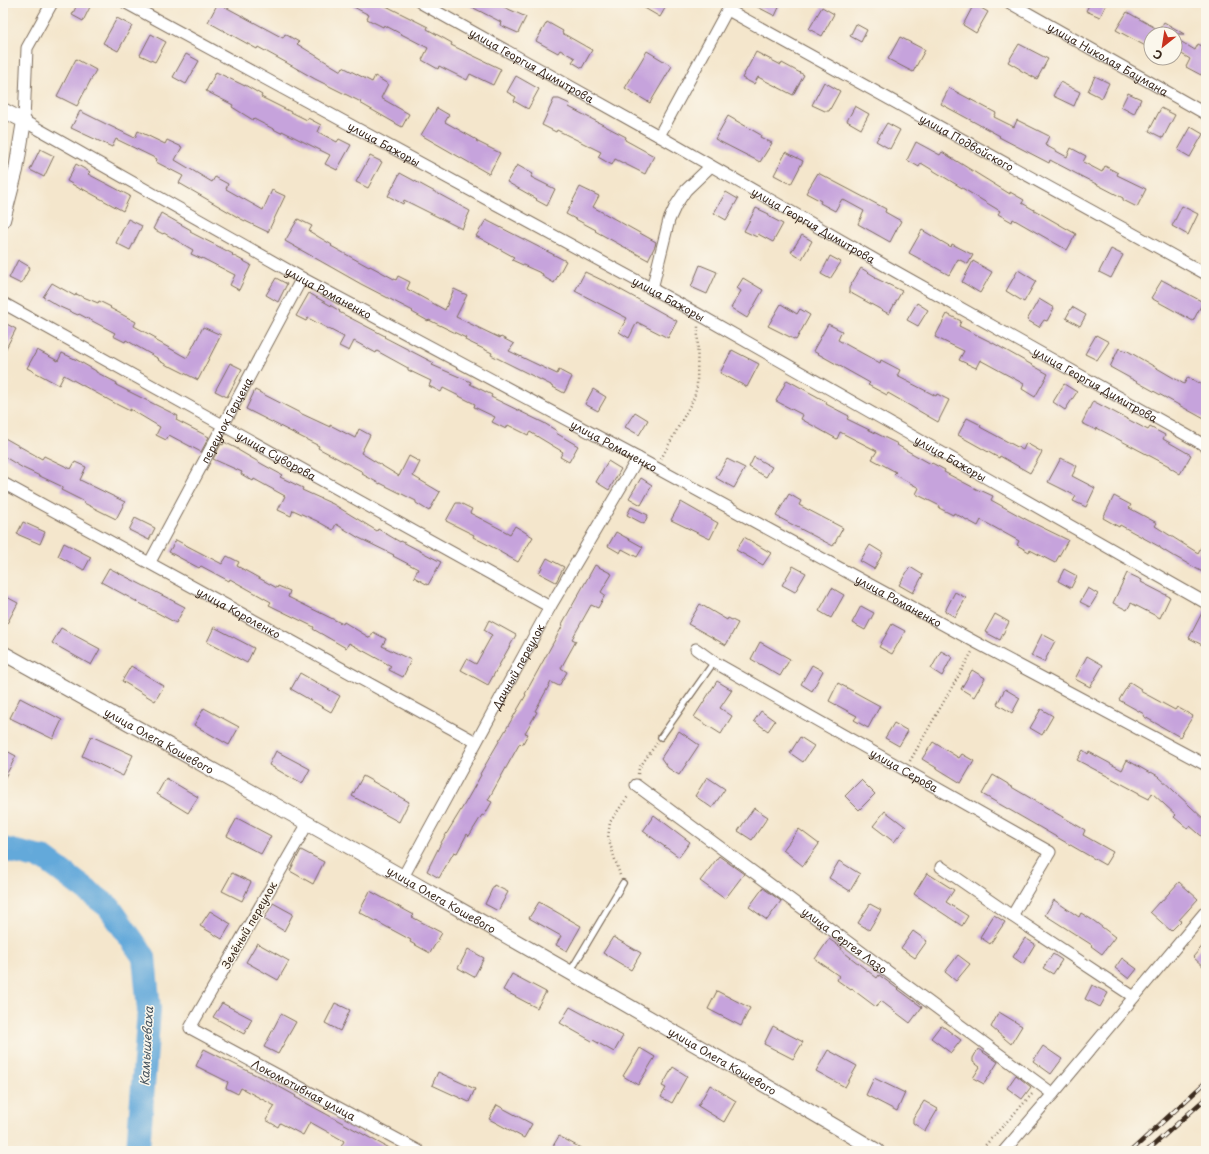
<svg xmlns="http://www.w3.org/2000/svg" width="1209" height="1154" font-family="'Playpen Sans',sans-serif">
<rect width="100%" height="100%" fill="#fbf7ec"/>
<filter id="ink" filterUnits="userSpaceOnUse"><feTurbulence type="fractalNoise" baseFrequency=".025" numOctaves="2"/><feDisplacementMap in="SourceGraphic" scale="8" xChannelSelector="R" yChannelSelector="G"/><feConvolveMatrix kernelMatrix="1 2 1 2 8 2 1 2 1" color-interpolation-filters="sRGB"/></filter>
<filter id="wash" filterUnits="userSpaceOnUse"><feTurbulence type="fractalNoise" baseFrequency=".012" numOctaves="4" result="noise"/><feDisplacementMap in="SourceGraphic" scale="16" xChannelSelector="R" yChannelSelector="G"/><feGaussianBlur stdDeviation="0.9" result="paint"/><feColorMatrix in="noise" values="0 0 0 0 0 0 0 0 0 0 0 0 0 0 0 0 0 1.4 0 .05"/><feComposite in="paint" operator="in"/></filter>
<g filter="url(#wash)">
<rect width="100%" height="100%" fill="#f4e6cc"/>
<g fill="none" stroke-linecap="round" stroke-linejoin="round">
<!-- river -->
<path stroke="#64a9da" stroke-width="24" d="M3 849 45 859 109 907 144 957 149 1010 138 1149 139 1151"/>
</g>
<g id="blocks">
<!-- building -->
<path fill="#c6a3dc" d="M78 3H92L83 21 72 15Z
M218 3 283 38 285 34 299 42 297 44 341 71 343 67 372 82 375 76 388 84 381 98 409 114 402 127 360 103 361 102 315 79 287 63 258 47 257 49 208 22Z
M346 3H380L428 27 427 29 452 43 451 45 501 69 493 85 470 74 467 80 439 66 438 69 422 60 428 48 384 25 383 27 367 19 369 15Z
M464 3H495L526 17 518 33 500 25 501 22Z
M636 3H668L660 17Z
M750 3H781L775 16Z
M1090 3H1107L1100 17 1086 11Z
M974 4 988 12 976 33 963 25Z
M822 7 834 14 822 36 809 29Z
M1127 12 1159 30 1164 22 1184 34H1151V49L1116 30Z
M117 18 132 26 118 51 103 43Z
M547 22 563 31 562 33 592 50 582 68 572 62 575 58 560 50 558 53 536 41Z
M856 24 867 30 861 42 850 36Z
M151 34 166 42 155 62 140 55Z
M900 37 925 50 913 72 888 59Z
M1175 38 1195 50 1198 44 1206 48V66L1201 75 1186 67 1190 59 1175 50Z
M1019 44 1048 59 1037 79 1020 70V69L1008 62Z
M647 51 672 66 650 103 625 88Z
M756 52 781 65 782 63 804 75 793 95 758 77 754 84 742 78Z
M186 54 199 61 186 84 173 77Z
M76 59 96 70 77 106 57 96Z
M216 72 245 86V85L262 95 261 97 307 120 308 118 321 125 318 132 337 142 339 139 351 145 337 170 325 164 330 155 282 131 281 133 254 119 253 120 232 107 233 105 206 91Z
M516 76 539 89 528 109 514 101 516 97 507 92Z
M1095 76 1109 83 1102 98 1088 91Z
M824 82 840 91 829 111H825L812 105Z
M1060 82 1080 92 1074 106 1053 96Z
M949 88 996 113 994 117 1014 127 1017 120 1049 136 1045 145 1067 157 1071 148 1086 156 1083 162 1102 172 1105 166 1118 173 1117 175 1146 189 1137 207 1123 200V198L1050 160 1049 163 999 137 1000 136 941 104Z
M1128 93 1141 99 1134 114 1121 107Z
M554 99H559L570 104 569 107 626 137 625 140 654 156 645 174 615 159 612 165 598 157 601 152 557 130 556 132 542 125Z
M855 106 869 114 861 129 847 121Z
M437 108 449 115 445 122 477 140 476 141 500 153 489 174 421 135Z
M1161 108 1175 115 1163 138 1149 131Z
M80 111 106 124 135 138 138 131 165 144 167 140 182 147 175 160 212 182 215 177 228 184 226 189 263 210 272 190 285 196 268 232 241 219 179 183 183 176 156 162 157 159 116 139 112 147 71 128Z
M728 116 761 135 760 137 772 143 760 162 715 139Z
M887 123 900 130 890 149 876 141Z
M1191 127 1203 134 1190 157 1178 150Z
M916 142 940 155 942 152 1010 194V192L1024 200 1022 203 1076 234 1067 250 1013 219 1012 222 998 214 1000 211 921 163 919 167 907 160Z
M40 149 54 156 44 177 30 170Z
M786 152 803 161 791 184 774 175Z
M370 156 382 162 368 188 356 182Z
M76 164 90 172 88 174 130 196 123 211 81 188 80 189 67 181Z
M517 165 533 174 531 177 555 189 547 206 536 200 537 199 507 182Z
M400 173 470 211 462 229 404 200 403 204 388 196Z
M818 173 886 209 885 212 901 221 890 242 858 224 864 211 842 199 835 211 820 203 821 201 806 193Z
M580 187 599 196 593 207 656 242 655 246 648 260 595 231 596 230 566 214Z
M726 192 738 199 726 220 714 213Z
M1182 206 1198 214 1188 235 1172 226Z
M756 208 769 214 768 216 783 224 773 242 758 234 757 237 744 231Z
M161 213 191 230 190 232 233 254 232 255 251 265 239 290 230 285 235 275 202 258V259L191 254 193 250 164 233 163 234 153 229Z
M128 219 142 226 130 250 116 243Z
M298 219 312 226 309 231 332 245 331 246 369 267 370 266 396 280 398 276 410 282 407 289 445 310 454 289 467 295 456 317 500 338 501 337 514 344 509 351 557 374 559 370 572 377 564 393 551 386V385L491 355 492 353 465 340 466 338 429 320 428 321 412 312 413 311 361 284 285 241Z
M486 220 566 261 554 283 542 276 543 274 512 260 514 257 476 236Z
M922 230 951 247 952 244 973 255 968 264 958 259 949 275 909 253Z
M802 235 812 241 802 259 791 252Z
M1111 249 1123 255 1111 278 1099 272Z
M830 256 841 262 830 279 821 274Z
M18 260 30 267 21 284 9 278Z
M973 261 992 272 980 293 962 282Z
M700 265 717 272 707 294 691 287Z
M861 268 876 277 875 278 902 291 889 314 849 292V288Z
M1018 270 1036 281 1024 302 1006 291Z
M585 272 612 285 677 321 668 338 637 322 629 338 619 332 627 318 575 291Z
M276 278 287 284 278 302 266 295Z
M743 278 763 290 747 318 731 308 741 291 737 288Z
M1162 280 1203 302 1193 321 1151 298Z
M52 283 75 296 76 294 98 303 99 301 111 307 110 308 136 322 134 326 156 338 155 340 187 358 203 327 221 335 198 380 170 366V367L158 360 159 359 126 340 125 342 113 336 115 333 79 314 78 315 60 307 43 297Z
M309 293 340 311 339 312 385 336 384 337 434 363 432 365 471 382 470 384 492 395 491 397 544 423 557 431 556 433 578 446 569 462 560 457 563 452 530 432 528 435 508 425 506 429 492 422 495 417 474 407 475 404 443 388 441 392 429 386 431 381 408 370V368L377 351 376 353 354 341 349 351 339 346 344 337 308 318 306 321 296 316Z
M1039 299 1054 308 1047 321 1044 320 1039 327 1027 320Z
M917 303 928 310 918 326 907 320Z
M781 304 797 314 800 309 810 315 796 340 768 326Z
M1072 307 1086 315 1080 326 1066 318Z
M947 314 961 321 959 326 993 343 1048 374 1035 397 1022 389 1024 384 980 360 976 368 959 360 964 351 935 337Z
M3 322 16 329 3 354Z
M828 324 842 331 838 340 880 363 881 360 900 370 897 376 936 396 937 394 949 400 938 422 888 393 887 395 868 385 870 383 813 351Z
M1096 335 1109 342 1097 360 1085 354Z
M1119 348 1125 351 1126 350 1184 384 1188 377 1206 387V420L1110 367Z
M37 350 58 361 62 353 77 360 96 371V372L117 383 116 385 178 416 176 420 209 437 201 452 169 435 166 440 156 435 160 427 130 409V411L118 405 64 375 59 385 27 368Z
M732 350 759 364 747 387 720 373Z
M230 363 242 369 227 397 215 391Z
M787 380 827 402 826 404 849 416 847 419 898 444 897 445 931 464 932 463 945 470 944 472 980 491V490L993 496 991 500 1029 521 1068 540 1055 563 1030 550 1029 552 1017 545 1019 541 981 520 978 526 954 513 953 515 939 508 940 506 916 494 919 488 894 474 896 472 872 459 877 451 840 432 837 439 801 419 803 415 776 401Z
M1064 384 1077 392 1065 410 1053 402Z
M593 389 606 397 598 411 585 404Z
M255 390 302 414 330 427V425L355 438 359 429 370 435 361 453 399 476 409 456 420 462 413 476 440 492 429 511 416 503V501L380 483V484L362 474 363 472 318 448 319 446 246 409Z
M1093 401 1148 430 1150 427 1165 435 1163 439 1191 455 1180 474 1169 467V466L1097 428 1096 430 1082 423Z
M635 412 648 420 639 435 625 427Z
M967 418 981 425 980 427 1023 450 1026 443 1042 452 1030 473 1000 456 999 458 958 435Z
M3 437 42 459 44 456 71 469 75 462 86 467 80 480 125 502 116 519 84 503 85 502 61 490 63 487 23 468 3 456Z
M224 442 238 449V450L262 464 282 475 280 477 303 488 302 490 333 504 377 531 378 529 400 542 401 541 441 562 428 585 414 577 418 569 393 556 394 555 359 538 336 524 333 530 317 521 293 510 291 516 278 510 285 496 254 479 253 481 241 474 242 472 213 459 221 444 223 445Z
M754 457 772 467 766 477 749 467Z
M1061 458 1077 466 1072 476 1095 488 1086 507 1073 501 1076 496 1048 482Z
M727 459 745 468 734 488 716 478Z
M608 461 621 469 609 490 596 482Z
M641 478 652 485 641 505 629 498Z
M789 494 801 501 799 505 843 528 833 546 776 516Z
M1114 496 1131 505 1129 508 1157 523 1155 526 1198 553 1206 538V574L1174 556H1173L1160 548V547L1120 525 1119 527 1103 518Z
M681 502 718 523 710 539 671 520Z
M456 503H460L472 509 470 513 510 534 515 526 533 537 518 562 500 552V551L473 537 474 535 446 521Z
M631 507 648 515 644 524 627 515Z
M135 518 155 528 149 540 129 530Z
M23 522 45 532 40 544 17 534Z
M616 532 643 547 637 557 622 549 620 553 608 546Z
M744 537 771 553 763 565 736 550Z
M176 540 222 564 227 556 239 562 237 566 277 588 278 586 290 591 288 597 343 624 344 622 370 638 373 632 386 639 382 646 411 660 403 677 389 670 391 666 349 643 346 648 313 629 314 627 269 605 271 602 230 579 229 581 201 566 199 568 169 552Z
M64 543 91 557 84 570 58 556Z
M870 545 883 553 874 569 860 561Z
M547 558 564 567 556 582 539 573Z
M595 565 612 574 601 592 605 595 598 608 591 605 572 639 576 641 561 668 567 672 559 686 551 682 535 711 537 712 525 733 528 734 522 745 520 743 488 800 492 802 484 816 482 815 469 836 467 834 457 853 454 852 439 878 427 871 442 841 464 805 481 775 480 774 526 695 525 694 563 625 562 624Z
M793 566 806 573 795 592 782 585Z
M910 567 923 575 913 593 899 585Z
M109 568 185 607 176 623 101 582Z
M1064 569 1077 576 1071 588 1058 581Z
M1127 573 1142 580 1141 582 1170 597 1160 618 1131 603 1127 610 1113 603Z
M832 588 844 595 831 618 819 611Z
M1088 588 1098 594 1090 607 1080 602Z
M955 592 966 598 955 617 945 611Z
M3 595 18 603 3 631Z
M700 604 727 620 728 618 738 623 726 645 688 624Z
M861 606 874 613 865 630 852 623Z
M1204 609 1206 610V647L1189 638Z
M995 614 1009 622 1000 640 985 632Z
M489 620 516 635 488 685 461 670 467 659 476 664 492 635 484 630Z
M892 624 905 631 892 654 879 647Z
M214 627 254 648 247 663 207 642Z
M61 628 100 649 91 665 52 643Z
M1042 634 1055 641 1044 662 1031 656Z
M760 642 790 659 780 676 751 659Z
M941 651 952 657 942 676 931 669Z
M1087 656 1103 665 1090 687 1075 679Z
M812 665 823 671 812 691 801 684Z
M131 666 164 686 155 701 122 681Z
M972 670 985 678 974 697 961 689Z
M300 673 340 696 331 712 291 689Z
M717 681 732 690 720 708 732 716 721 734 694 717Z
M1130 682 1141 689 1140 691 1175 710 1177 707 1193 716 1180 737 1143 716 1144 714 1119 700Z
M838 683 880 706 868 728 854 720 857 716 829 701Z
M1005 689 1020 698 1012 713 997 704Z
M20 698 62 720 53 739 10 718Z
M204 708 239 727 229 745 194 725Z
M1041 709 1053 716 1042 735 1030 728Z
M761 711 775 721 768 731 754 721Z
M894 723 908 731 899 746 885 738Z
M679 731 699 745 679 775 668 768 661 758Z
M91 736 133 755 123 776 82 756Z
M800 737 814 746 803 762 790 753Z
M933 742 959 758 962 754 974 761 961 783 922 759Z
M3 749 16 756 3 781Z
M1083 750 1088 754 1089 752 1122 770 1127 760 1150 773 1151 772 1158 776 1206 821V840L1190 826 1188 829 1174 817 1176 815 1152 793 1149 799 1139 794V793L1077 760Z
M276 751 310 769 302 784 269 765Z
M993 775 1008 784V785L1085 830 1083 835 1113 852 1105 865 982 794Z
M363 776 409 802 399 822 352 796Z
M707 777 725 789 712 808 695 796Z
M166 778 198 797 188 813 157 794Z
M861 780 875 794 859 810 845 796Z
M754 808 768 817 752 840 738 831Z
M885 811 906 827 894 842 873 826Z
M654 815 690 842 679 857 643 831Z
M237 818 271 836 261 854 227 836Z
M799 829 819 844 803 866 783 850Z
M301 850 324 862 313 884 290 871Z
M719 856 744 874 725 899 700 881Z
M839 861 860 874 850 891 829 878Z
M232 873 251 882 242 901 222 891Z
M927 873 954 890 946 902 968 916 962 926 914 894Z
M1179 882 1198 899 1179 920 1181 921 1171 931 1150 912 1159 902 1160 903Z
M494 885 508 892 498 911 485 904Z
M763 888 781 901 767 920 749 907Z
M370 891 414 915 412 917 442 933 430 953 410 942 411 940 359 912Z
M1054 900 1079 917 1081 913 1094 921 1115 937 1102 954 1091 946 1092 945 1045 915Z
M539 902 581 926 567 951 556 945 561 936 529 918Z
M273 903 293 914 284 931 264 919Z
M870 904 881 910 869 930 858 923Z
M210 911 231 924 222 939 200 926Z
M994 915 1005 922 990 944 980 937Z
M913 931 927 941 915 958 901 948Z
M613 937 641 953 631 970 603 953Z
M1025 938 1035 944 1023 964 1013 957Z
M829 939 842 948 841 950 877 978 879 975 922 1007 910 1023 881 1001 876 1007 852 989 851 990 837 980 839 976 815 959Z
M1206 942V969L1193 957Z
M257 943 289 961 278 980 246 962Z
M468 949 484 958 474 977 458 968Z
M1053 954 1062 960 1053 974 1043 968Z
M958 955 970 964 956 981 945 972Z
M1122 958 1137 969 1129 979 1115 968Z
M512 974 546 992 537 1008 503 990Z
M1092 985 1108 993 1100 1007 1085 999Z
M717 991 750 1008 741 1026 708 1009Z
M222 1003 252 1019 244 1034 213 1017Z
M335 1003 350 1010 340 1031 325 1023Z
M570 1007 623 1036 614 1052 593 1040 592 1041 560 1023Z
M999 1012 1022 1026 1011 1044 991 1027Z
M281 1014 296 1022 278 1054 264 1047Z
M941 1025 961 1040 951 1053 931 1038Z
M773 1026 803 1042 793 1059 764 1044Z
M1043 1046 1062 1059 1051 1074 1033 1061Z
M640 1048 655 1057 638 1085 623 1076Z
M204 1049 276 1085 296 1096 295 1097 394 1151H339L344 1141 310 1122 303 1135 280 1123 278 1127 266 1120 275 1106 241 1088 238 1094 226 1088 228 1082 196 1066Z
M978 1049 998 1062 984 1084 973 1078 980 1067 973 1062V1058Z
M828 1050 857 1066 845 1087 816 1071Z
M673 1067 687 1076 672 1103 661 1097 666 1088 662 1086Z
M438 1072 475 1089 469 1102 432 1085Z
M1016 1075 1031 1087 1022 1099 1007 1088Z
M874 1078 905 1093 897 1111 866 1095Z
M710 1085 736 1101 724 1122 698 1106Z
M924 1101 938 1109 925 1131 913 1123V1119Z
M497 1105 532 1124 524 1138 489 1119Z
M559 1136 586 1151H550Z"/>
</g>
</g>
<g filter="url(#ink)">
<use href="#blocks" fill-opacity="0" stroke="#7c6c5b" stroke-width="1"/>
<g fill="none" stroke-linecap="round" stroke-linejoin="round">
<defs>
<path id="service" d="M661 737 714 662
M570 972 623 883"/>
<g id="minor">
<path id="s1" d="M52 3 27 48 24 121 302 278 638 458 977 643 1206 765"/>
<path id="s2" d="M126 3 698 314 1206 603"/>
<path id="s3" d="M421 3 659 136 884 265 1206 446"/>
<path id="s4" d="M1010 3 1206 114"/>
<path id="s5" d="M728 10 1206 274"/>
<path d="M659 136 731 3"/>
<path d="M652 289 669 220 676 205 686 190 711 166"/>
<path id="s6" d="M3 303 550 607"/>
<path id="s7" d="M3 483 476 742"/>
<path id="s8" d="M150 562 302 278"/>
<path id="s9" d="M696 649 714 662 1050 852 1012 916"/>
<path id="s10" d="M636 785 1053 1094"/>
<path id="s11" d="M308 823 190 1028 419 1151"/>
<path d="M941 867 1012 916 1134 997"/>
<path id="s12" d="M403 877 550 607 638 458"/>
<path d="M1004 1151 1053 1094 1206 911"/>
</g>
<g id="tertiary">
<path d="M3 110 24 121 16 170 3 220"/>
<path id="s13" d="M3 653C296 816 588 980 877 1151"/>
</g>
</defs>
<!-- service casing -->
<use href="#service" stroke="#7c6c5b" stroke-width="8"/>
<!-- minor casing -->
<use href="#minor" stroke="#7c6c5b" stroke-width="13"/>
<!-- tertiary casing -->
<use href="#tertiary" stroke="#7c6c5b" stroke-width="16"/>
<!-- path -->
<path stroke="#7c6c5b" stroke-width="2.5" stroke-dasharray="1 3" stroke-linecap="butt" d="M661 459 694 398 697 386 698 326
M910 761 972 652
M638 774 639 768 657 743
M620 875 608 838 610 822 629 795
M980 1151 1034 1092"/>
<!-- service -->
<use href="#service" stroke="#fff" stroke-width="5.5"/>
<!-- minor -->
<use href="#minor" stroke="#fff" stroke-width="11"/>
<!-- tertiary -->
<use href="#tertiary" stroke="#fff" stroke-width="14"/>
<defs>
<path id="rail" d="M1131 1151 1206 1082
M1147 1151 1206 1098"/>
</defs>
<!-- rail casing -->
<use href="#rail" stroke="#3b2a1e" stroke-width="4.5"/>
<!-- rail -->
<use href="#rail" stroke="#fbf7ec" stroke-width="3" stroke-dasharray="9" stroke-linecap="butt"/>
</g>
</g>
<g text-anchor="middle" dominant-baseline="central" stroke-width="3" stroke-linejoin="round" paint-order="stroke">
<!-- street labels -->
<g font-size="11" fill="#3b2a1e" stroke="#fbf7ec">
<text stroke="none"><textPath href="#s4" startOffset="113">улица Николая Баумана</textPath></text>
<text stroke="none"><textPath href="#s3" startOffset="127">улица Георгия Димитрова</textPath></text>
<text stroke="none"><textPath href="#s5" startOffset="273">улица Подвойского</textPath></text>
<text stroke="none"><textPath href="#s2" startOffset="294">улица Бажоры</textPath></text>
<text stroke="none"><textPath href="#s3" startOffset="451">улица Георгия Димитрова</textPath></text>
<text stroke="none"><textPath href="#s1" startOffset="474">улица Романенко</textPath></text>
<text stroke="none"><textPath href="#s2" startOffset="618">улица Бажоры</textPath></text>
<text stroke="none"><textPath href="#s3" startOffset="775">улица Георгия Димитрова</textPath></text>
<text stroke="none"><textPath href="#s8" startOffset="161">переулок Герцена</textPath></text>
<text stroke="none"><textPath href="#s1" startOffset="798">улица Романенко</textPath></text>
<text stroke="none"><textPath href="#s6" startOffset="313">улица Суворова</textPath></text>
<text stroke="none"><textPath href="#s2" startOffset="942">улица Бажоры</textPath></text>
<text stroke="none"><textPath href="#s1" startOffset="1122">улица Романенко</textPath></text>
<text stroke="none"><textPath href="#s7" startOffset="269">улица Короленко</textPath></text>
<text stroke="none"><textPath href="#s12" startOffset="240">Дачный переулок</textPath></text>
<text stroke="none"><textPath href="#s13" startOffset="179">улица Олега Кошевого</textPath></text>
<text stroke="none"><textPath href="#s9" startOffset="241">улица Серова</textPath></text>
<text stroke="none"><textPath href="#s13" startOffset="503">улица Олега Кошевого</textPath></text>
<text transform="translate(249 925) rotate(-60)">Зелёный переулок</text>
<text stroke="none"><textPath href="#s10" startOffset="260">улица Сергея Лазо</textPath></text>
<text stroke="none"><textPath href="#s13" startOffset="827">улица Олега Кошевого</textPath></text>
<text stroke="none"><textPath href="#s11" startOffset="366">Локомотивная улица</textPath></text>
</g>
<!-- water labels -->
<g font-size="12" font-style="italic" fill="#495660" stroke="#fbf7ec">
<text transform="translate(146 1046) rotate(-87)">Камышеваха</text>
</g>
</g>
<!-- margin -->
<rect width="1209" height="1154" fill="none" stroke="#fbf7ec" stroke-width="16"/>
<!-- north arrow -->
<g transform="translate(1163 46) rotate(210)"><circle r="19" fill="#fbf7ec" stroke="#aea59a"/>
<path d="M0-3L7 15L0 10L-7 15Z" fill="#c8321e"/>
<text y="-6" font-size="11" font-weight="bold" text-anchor="middle" fill="#3b2a1e">С</text>
</g>
</svg>
